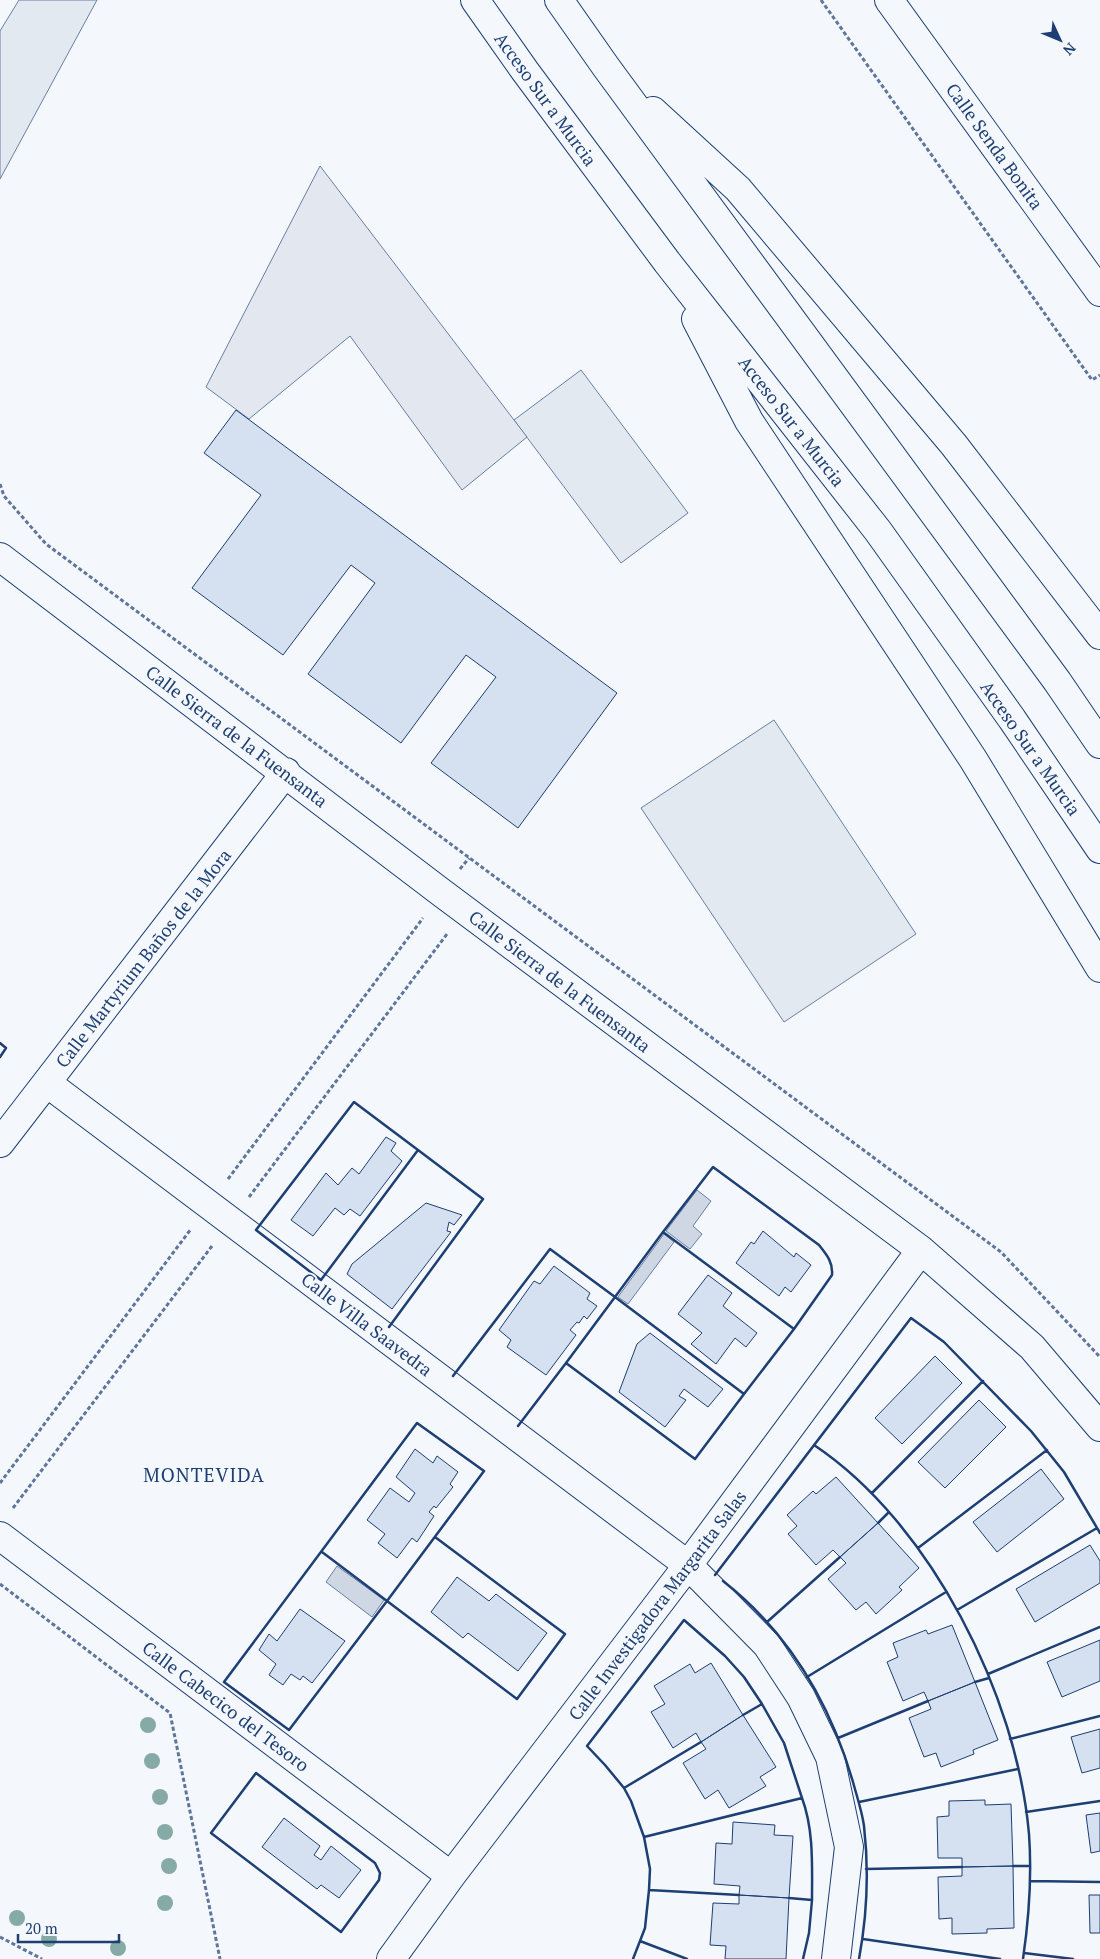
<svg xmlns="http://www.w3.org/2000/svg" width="1100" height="1959" font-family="'PT Serif',serif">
<rect width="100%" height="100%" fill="#f4f7fb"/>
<!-- green -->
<path fill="#e3e9f0" stroke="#687fa3" d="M19 0H97L0 179V31Z
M581 370 688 513 621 563 514 420Z
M774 720 916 934 784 1022 641 808Z"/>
<!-- parking -->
<path fill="#e3e8f0" stroke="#687fa3" d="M320 166 527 437 462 490 350 336 249 419 206 387Z"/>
<!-- water -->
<path fill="#cfd7e4" stroke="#687fa3" d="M697 1190 711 1201 693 1226 702 1234 690 1249 666 1231Z
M664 1234 674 1242 628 1304 618 1297Z
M337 1566 384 1600 372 1617 326 1582Z"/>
<!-- building -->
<path fill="#d5e0f0" stroke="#1d3f73" d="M236 410 617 693 518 828 431 763 496 677 466 655 401 743 308 674 375 583 351 565 283 655 192 588 261 495 204 453Z
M386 1137 396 1143 391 1151 402 1161 360 1216 350 1209 344 1215 335 1208 313 1236 291 1220 326 1173 338 1185 352 1168 359 1174Z
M426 1203 462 1215 454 1225 449 1222 447 1231 451 1232 392 1309 347 1274 352 1264Z
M763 1231 794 1257 796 1253 811 1265 791 1292 785 1287 779 1296 736 1263 751 1242 754 1244Z
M554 1266 590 1293 587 1299 597 1306 587 1319 584 1316 579 1323 577 1322 570 1330 576 1335 546 1375 507 1347 511 1340 499 1330 534 1281 540 1284Z
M708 1275 732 1293 723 1306 757 1333 746 1347 735 1338 716 1364 691 1344 702 1333 678 1314Z
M650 1333 723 1389 708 1407 684 1389 679 1396 686 1400 665 1427 619 1392 637 1344Z
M935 1356 962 1383 902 1444 875 1418Z
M979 1400 1006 1427 945 1488 918 1462Z
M415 1449 433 1463 437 1456 458 1472 450 1484 453 1487 436 1508 434 1506 429 1512 434 1516 417 1542 412 1538 397 1558 378 1543 385 1534 367 1520 390 1488 409 1502 415 1493 396 1477Z
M1041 1469 1064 1499 997 1552 973 1522Z
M836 1477 878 1523 840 1557 833 1550 816 1565 788 1534 797 1526 787 1515 813 1491 816 1494Z
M878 1523 919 1568 899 1587 902 1590 876 1614 866 1602 856 1610 828 1579 846 1563 840 1557Z
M1090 1545 1100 1561V1583L1035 1622 1016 1589Z
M457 1577 489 1601 496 1594 547 1633 518 1671 468 1633 463 1638 431 1612Z
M300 1609 345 1641 312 1683 303 1676 300 1680 291 1674 283 1685 269 1675 276 1664 259 1650 269 1634 277 1641Z
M952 1625 975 1682 928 1701 924 1692 903 1701 887 1662 898 1657 893 1643 926 1630 928 1634Z
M1100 1640V1681L1062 1697 1047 1662Z
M711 1663 743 1715 701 1742 696 1733 673 1748 651 1712 665 1704 654 1686 690 1664 695 1673Z
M975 1682 998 1740 973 1750 974 1754 941 1767 936 1753 924 1757 909 1718 931 1709 928 1701Z
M743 1715 776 1767 760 1777 766 1786 729 1808 718 1790 705 1799 683 1763 706 1749 701 1742Z
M1100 1729V1768L1082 1773 1071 1737Z
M985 1800V1805L1011 1804 1013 1866 962 1867V1858H938L937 1817 949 1816V1801Z
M1100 1813V1851L1091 1853 1086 1815Z
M284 1818 320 1846 314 1855 321 1860 331 1846 361 1870 339 1898 321 1885 317 1889 262 1847Z
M733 1822 775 1825 774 1835 793 1836 789 1898 739 1895 740 1886 714 1884 716 1843 732 1844Z
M1013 1866 1014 1928 987 1929V1933L952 1934V1918L939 1919 938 1877 962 1876V1867Z
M739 1895 789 1898 786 1959H725L726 1946 710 1945 713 1903 739 1904Z
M1089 1895H1100V1933H1090Z"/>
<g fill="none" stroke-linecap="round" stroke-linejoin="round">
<defs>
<path id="street" d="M889 0 1100 292
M0 557 442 893 921 1250 1032 1347 1100 1427
M47 1083 688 1565 767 1645 801 1697 830 1757 849 1847 836 1959
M0 1143 286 772
M0 1536 451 1876
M391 1959 451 1876 688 1565 921 1250"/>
<path id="highway" d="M475 0 525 71 667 262 878 531 1012 719 1100 849
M559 0 606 67 1057 681 1100 744
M653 111 738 189 954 445 1100 635
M696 319 749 421 973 759 1100 968"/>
</defs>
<!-- street casing -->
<use href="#street" stroke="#1d3f73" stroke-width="30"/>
<!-- highway casing -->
<use href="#highway" stroke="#1d3f73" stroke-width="30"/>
<!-- path -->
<path stroke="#5e769c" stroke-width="3" stroke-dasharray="4 2.5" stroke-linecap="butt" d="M821 0 1092 380 1100 375
M0 484 4 496 46 544 1001 1252 1100 1357
M460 869 469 858
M228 1179 423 918
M249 1197 447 934
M0 1483 191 1229
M13 1508 212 1246
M0 1584 170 1713 220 1959
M0 1937 42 1959"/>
<!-- street -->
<use href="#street" stroke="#f4f7fb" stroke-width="28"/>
<!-- highway -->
<use href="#highway" stroke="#f4f7fb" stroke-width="28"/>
<!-- wall -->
<path stroke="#1d3f73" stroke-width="2.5" d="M0 1043 6 1048 0 1057
M354 1102 418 1150 321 1280 256 1230Z
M713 1167 819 1245C827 1255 833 1262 832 1275L794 1329 663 1232Z
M663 1232 615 1297 744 1394 794 1329
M389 1327 483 1199 418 1150
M453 1376 550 1249 615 1297 566 1363 695 1459 744 1394
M518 1426 566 1363
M814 1445C931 1523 1017 1696 1029 1834 1032 1876 1029 1918 1023 1959
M872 1493 983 1381
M878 1523 888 1513
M918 1548 1047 1450
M322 1552 387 1601 289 1730 224 1682 417 1423 484 1471 387 1601 517 1699 565 1634 435 1537
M715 1575 911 1318 944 1342 1031 1431 1064 1472 1100 1533
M723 1581C788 1632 830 1703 853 1782 857 1797 862 1811 864 1826 869 1870 867 1916 859 1959
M957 1610 1097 1528
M767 1622 840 1557
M988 1674 1100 1627
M807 1677 946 1592
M975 1682 989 1678
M838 1738 928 1701
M1010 1739 1100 1716
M701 1742 624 1788 605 1765 587 1746 684 1620 725 1656 744 1677 762 1704 743 1715
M256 1773 375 1863 380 1873 379 1880 341 1932 211 1833Z
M624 1788 631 1801 644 1837 802 1798 784 1743 762 1704
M859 1802 1018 1769
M1026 1812 1100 1801
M644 1837 650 1869 649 1890 739 1895
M1013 1866H1029
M866 1869 962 1867
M1030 1881 1100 1882
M649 1890 645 1928 640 1941 687 1959
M789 1898 812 1900C812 1867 814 1830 802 1798
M863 1939 1000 1959
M1024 1953 1073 1959
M633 1959 640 1941
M803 1959 809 1933 812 1900"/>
</g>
<!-- trees -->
<g fill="#86aba6">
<circle cx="148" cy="1725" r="8"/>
<circle cx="152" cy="1761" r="8"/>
<circle cx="160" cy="1797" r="8"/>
<circle cx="165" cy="1832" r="8"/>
<circle cx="169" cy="1866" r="8"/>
<circle cx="165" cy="1903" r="8"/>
<circle cx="17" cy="1918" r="8"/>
<circle cx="49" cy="1939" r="8"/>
<circle cx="118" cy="1948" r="8"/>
</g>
<g text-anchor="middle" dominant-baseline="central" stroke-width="4" stroke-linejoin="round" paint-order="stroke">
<!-- street labels -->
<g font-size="18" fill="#1d3f73" stroke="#f4f7fb">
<text transform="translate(546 99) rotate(54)">Acceso Sur a Murcia</text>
<text transform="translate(995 146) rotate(54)">Calle Senda Bonita</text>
<text transform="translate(792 421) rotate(52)">Acceso Sur a Murcia</text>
<text transform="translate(237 736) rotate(37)">Calle Sierra de la Fuensanta</text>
<text transform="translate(1031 748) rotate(55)">Acceso Sur a Murcia</text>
<text transform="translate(143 958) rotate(-52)">Calle Martyrium Baños de la Mora</text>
<text transform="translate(560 981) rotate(37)">Calle Sierra de la Fuensanta</text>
<text transform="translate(367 1324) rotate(37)">Calle Villa Saavedra</text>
<text transform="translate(657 1605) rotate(-53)">Calle Investigadora Margarita Salas</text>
<text transform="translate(226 1706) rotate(37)">Calle Cabecico del Tesoro</text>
</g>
<!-- neighbourhood labels -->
<g font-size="19" letter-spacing="1" fill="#1d3f73" stroke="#f4f7fb">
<text x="204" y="1474">MONTEVIDA</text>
</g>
</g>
<!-- north arrow -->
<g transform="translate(1060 40) rotate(134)" stroke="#f4f7fb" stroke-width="4" paint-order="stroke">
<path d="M0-4L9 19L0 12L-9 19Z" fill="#1d3f73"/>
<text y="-8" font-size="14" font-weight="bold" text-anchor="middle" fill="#1d3f73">N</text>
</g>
<!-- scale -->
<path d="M18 1934v8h101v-8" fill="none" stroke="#1d3f73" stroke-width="2.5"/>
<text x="25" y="1934" font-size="15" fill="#1d3f73" stroke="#f4f7fb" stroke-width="4" paint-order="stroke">20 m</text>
</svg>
